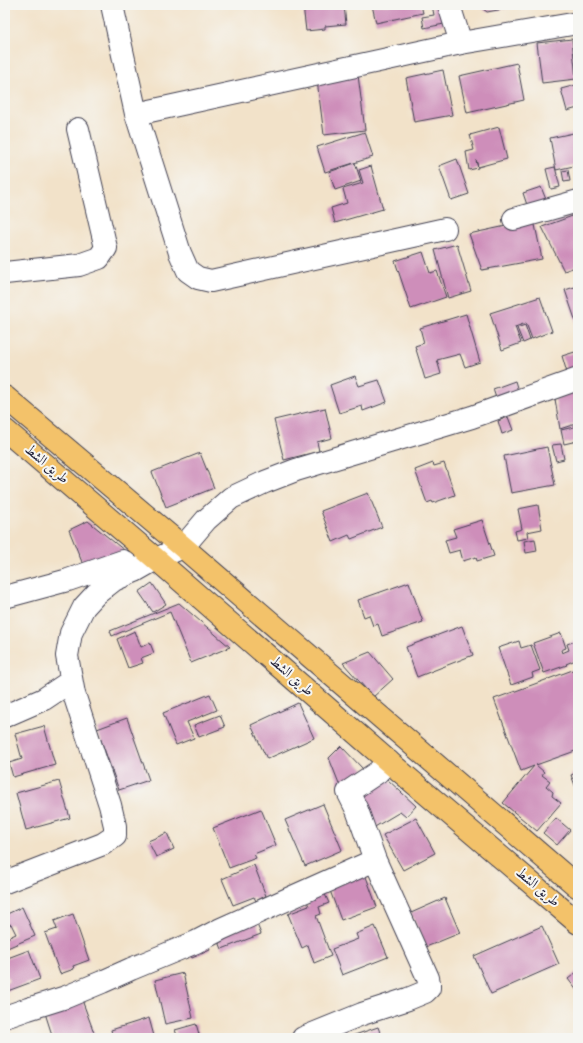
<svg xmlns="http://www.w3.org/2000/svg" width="583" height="1043" font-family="'Sorts Mill Goudy',Amiri,serif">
<rect width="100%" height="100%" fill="#f6f6f2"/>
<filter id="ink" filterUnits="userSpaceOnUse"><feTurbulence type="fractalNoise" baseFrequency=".025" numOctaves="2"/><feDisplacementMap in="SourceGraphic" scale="8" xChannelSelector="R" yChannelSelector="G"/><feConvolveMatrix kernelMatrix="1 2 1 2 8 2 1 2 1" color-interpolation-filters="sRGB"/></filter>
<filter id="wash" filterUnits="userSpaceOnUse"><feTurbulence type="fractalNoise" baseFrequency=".012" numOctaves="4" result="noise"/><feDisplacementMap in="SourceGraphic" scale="16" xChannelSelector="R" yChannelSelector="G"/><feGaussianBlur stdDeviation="0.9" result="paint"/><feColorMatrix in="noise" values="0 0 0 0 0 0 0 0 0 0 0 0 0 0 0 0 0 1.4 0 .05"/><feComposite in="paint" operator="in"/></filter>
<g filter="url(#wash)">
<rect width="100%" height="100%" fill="#f2e2c9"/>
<g id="blocks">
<!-- building -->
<path fill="#ce8eba" d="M303 5H344L346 24 325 26V29L306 31Z
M372 5H421L423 13 376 23Z
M432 5H440L444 24 424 28 422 17 434 15Z
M478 5H519L520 6 487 12Z
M572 39 576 79 542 83 537 43Z
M517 63 524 100 467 113 459 76Z
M443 70 452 115 414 122 406 78Z
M358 75 365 130 324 135 317 80Z
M576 85 578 93V108L567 111 561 89Z
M499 127 507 159 478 167 476 160 478 168 469 170 466 152 474 150 470 135Z
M365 132 373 157 325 172 317 147Z
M578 132V165L556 170 550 138Z
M457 159 469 194 451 200 439 166Z
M355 163 361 181 335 190 329 172Z
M371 166 383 209 335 223 331 208 347 203 343 189 363 183 359 170Z
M555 167 560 187 551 189 546 169Z
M568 170 570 181 564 182 562 171Z
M541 187 547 202 528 208 523 193Z
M578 214V266L564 271 542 227Z
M534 220 542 259 482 270 469 234Z
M457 244 471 291 448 298 435 250Z
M423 252 430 273 437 271 446 297 411 309 395 261Z
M578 286V328L565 290Z
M540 297 552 331 532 339 526 323 515 327 521 343 502 350 490 313Z
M466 314 480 362 465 367 460 354 437 360 441 374 425 379 415 346 424 343 420 328Z
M525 325 530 340 523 343 517 328Z
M578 351V372L568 376 562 356Z
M355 376 359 386 379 380 387 402 363 411 362 406 339 413 330 385Z
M515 381 518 391 496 398 493 389Z
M578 390V423L560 429 555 399Z
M325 408 332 438 317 442 319 451 284 460 274 420Z
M508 417 513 430 502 434 498 421Z
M578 426V438L577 439V441L564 444 561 430Z
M561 444 564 459 556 461 552 445Z
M547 447 555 485 511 493 504 456Z
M200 453 214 488 166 507 152 472Z
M433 463 434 466 444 463 455 495 433 503 432 501 427 503 415 470Z
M368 493 382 527 351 539 349 535 333 542 321 511Z
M538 505 542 529 527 532 528 538 517 540 515 531 522 529 518 509Z
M482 520 494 556 477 561 476 557 463 561 460 550 449 553 445 540 456 537 453 529Z
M88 521 125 551 84 567 69 530Z
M535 539 537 551 526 553 524 541Z
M409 582 423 622 382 636 378 624 373 626 369 615 364 617 358 600Z
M152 583 166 604 153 612 139 592Z
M179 603 230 647 191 663 170 612 112 636 110 631Z
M462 626 473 655 417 677 406 647Z
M135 631 141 647 150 643 154 653 141 658 143 663 128 668 117 639Z
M561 633 566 648 561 650 562 653 569 650 567 644 578 640V659L566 664 567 665 544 673 533 643Z
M519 641 521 648 531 645 540 670 532 673 533 677 511 685 498 648Z
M370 652 393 679 373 697 343 663Z
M578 668V750L536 765 544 772 542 775 550 781 546 786 553 792 552 796 561 803 537 831 503 803 534 766 521 771 494 699Z
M210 694 217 710 187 722 194 738 176 745 163 713Z
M298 703 314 738 267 759 251 725Z
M220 715 225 727 199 737 194 725Z
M127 718 149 780 119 790 97 729Z
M44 726 55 765 13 777 9 763 22 759 15 734Z
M341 746 364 770 342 791 329 758Z
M578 772V793L571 775Z
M387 779 416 806 406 817 400 812 373 828 355 797Z
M59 781 70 818 26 830 16 793Z
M323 804 342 850 305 866 285 820Z
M261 809 276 845 254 854 256 858 229 868 213 828Z
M416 818 435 853 403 870 383 835Z
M556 818 570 830 557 845 543 833Z
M167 833 174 849 156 857 148 841Z
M254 865 266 896 256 901 254 897 233 905 222 879Z
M365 874 377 907 341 920 329 888Z
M323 890 329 903 319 907 321 914 316 916 331 956 314 963 308 945 302 948 288 914 309 906 305 897Z
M445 898 460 933 426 947 411 913Z
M22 907 35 936 5 949V939L16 934 11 924 5 927V915Z
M73 914 89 960 73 966 74 969 60 974 45 933 57 929 54 921Z
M256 922 261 934 222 949 217 937Z
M375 926 388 957 342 975 332 949 358 939 356 934Z
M542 926 559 964 491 994 474 956Z
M207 943 210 950 192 958 189 951Z
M29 950 40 979 5 992V983L9 981 5 972V959Z
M578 971V992L568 979Z
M183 973 193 1018 165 1024 155 980Z
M82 1000 96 1038H53L45 1013Z
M149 1018 154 1036 147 1038H113L111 1030Z
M196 1024 199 1034 186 1038H178L175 1030Z
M378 1027 382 1038H346Z"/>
</g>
</g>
<g filter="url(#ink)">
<use href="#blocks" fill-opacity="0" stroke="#413f50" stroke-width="1"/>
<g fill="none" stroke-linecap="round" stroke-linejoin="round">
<defs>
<path id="minor" d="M112 5 136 114 180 253 188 271 198 278 211 281 445 229
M449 5 461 43
M136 114 461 43 578 23
M514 219 578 201
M5 273 79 265 99 258 106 248 78 129
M5 597 68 580 123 561 135 571
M5 716 44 699 71 681
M5 882 103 844 115 836V826L110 805 74 694 67 656 71 633 84 607 96 594 114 580 135 571 156 559 183 547 206 520 231 498 265 482 296 470 472 417 578 379
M5 1017 28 1009 66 997 102 982 131 969 196 942 221 929 375 860 357 810 348 792 378 772 388 761
M303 1038 362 1014 408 999 425 992 429 988V983L428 978 375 860"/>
<path id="highway" d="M5 397 183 547 578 887
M5 430 156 559 388 761 578 923"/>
</defs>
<!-- minor casing -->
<use href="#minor" stroke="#413f50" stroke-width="24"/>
<!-- highway casing -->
<use href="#highway" stroke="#413f50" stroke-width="24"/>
<!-- minor -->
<use href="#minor" stroke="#fff" stroke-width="22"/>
<!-- highway -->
<use href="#highway" stroke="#f3c26a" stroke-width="22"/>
</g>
</g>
<g text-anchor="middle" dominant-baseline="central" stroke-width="4" stroke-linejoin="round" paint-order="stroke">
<!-- street labels -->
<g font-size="14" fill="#22223b" stroke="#f6f6f2">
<text transform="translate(46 465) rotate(40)">طريق الشط</text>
<text transform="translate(291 677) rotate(41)">طريق الشط</text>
<text transform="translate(537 888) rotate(40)">طريق الشط</text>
</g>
</g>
<!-- margin -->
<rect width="583" height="1043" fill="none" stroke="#f6f6f2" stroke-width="20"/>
</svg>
